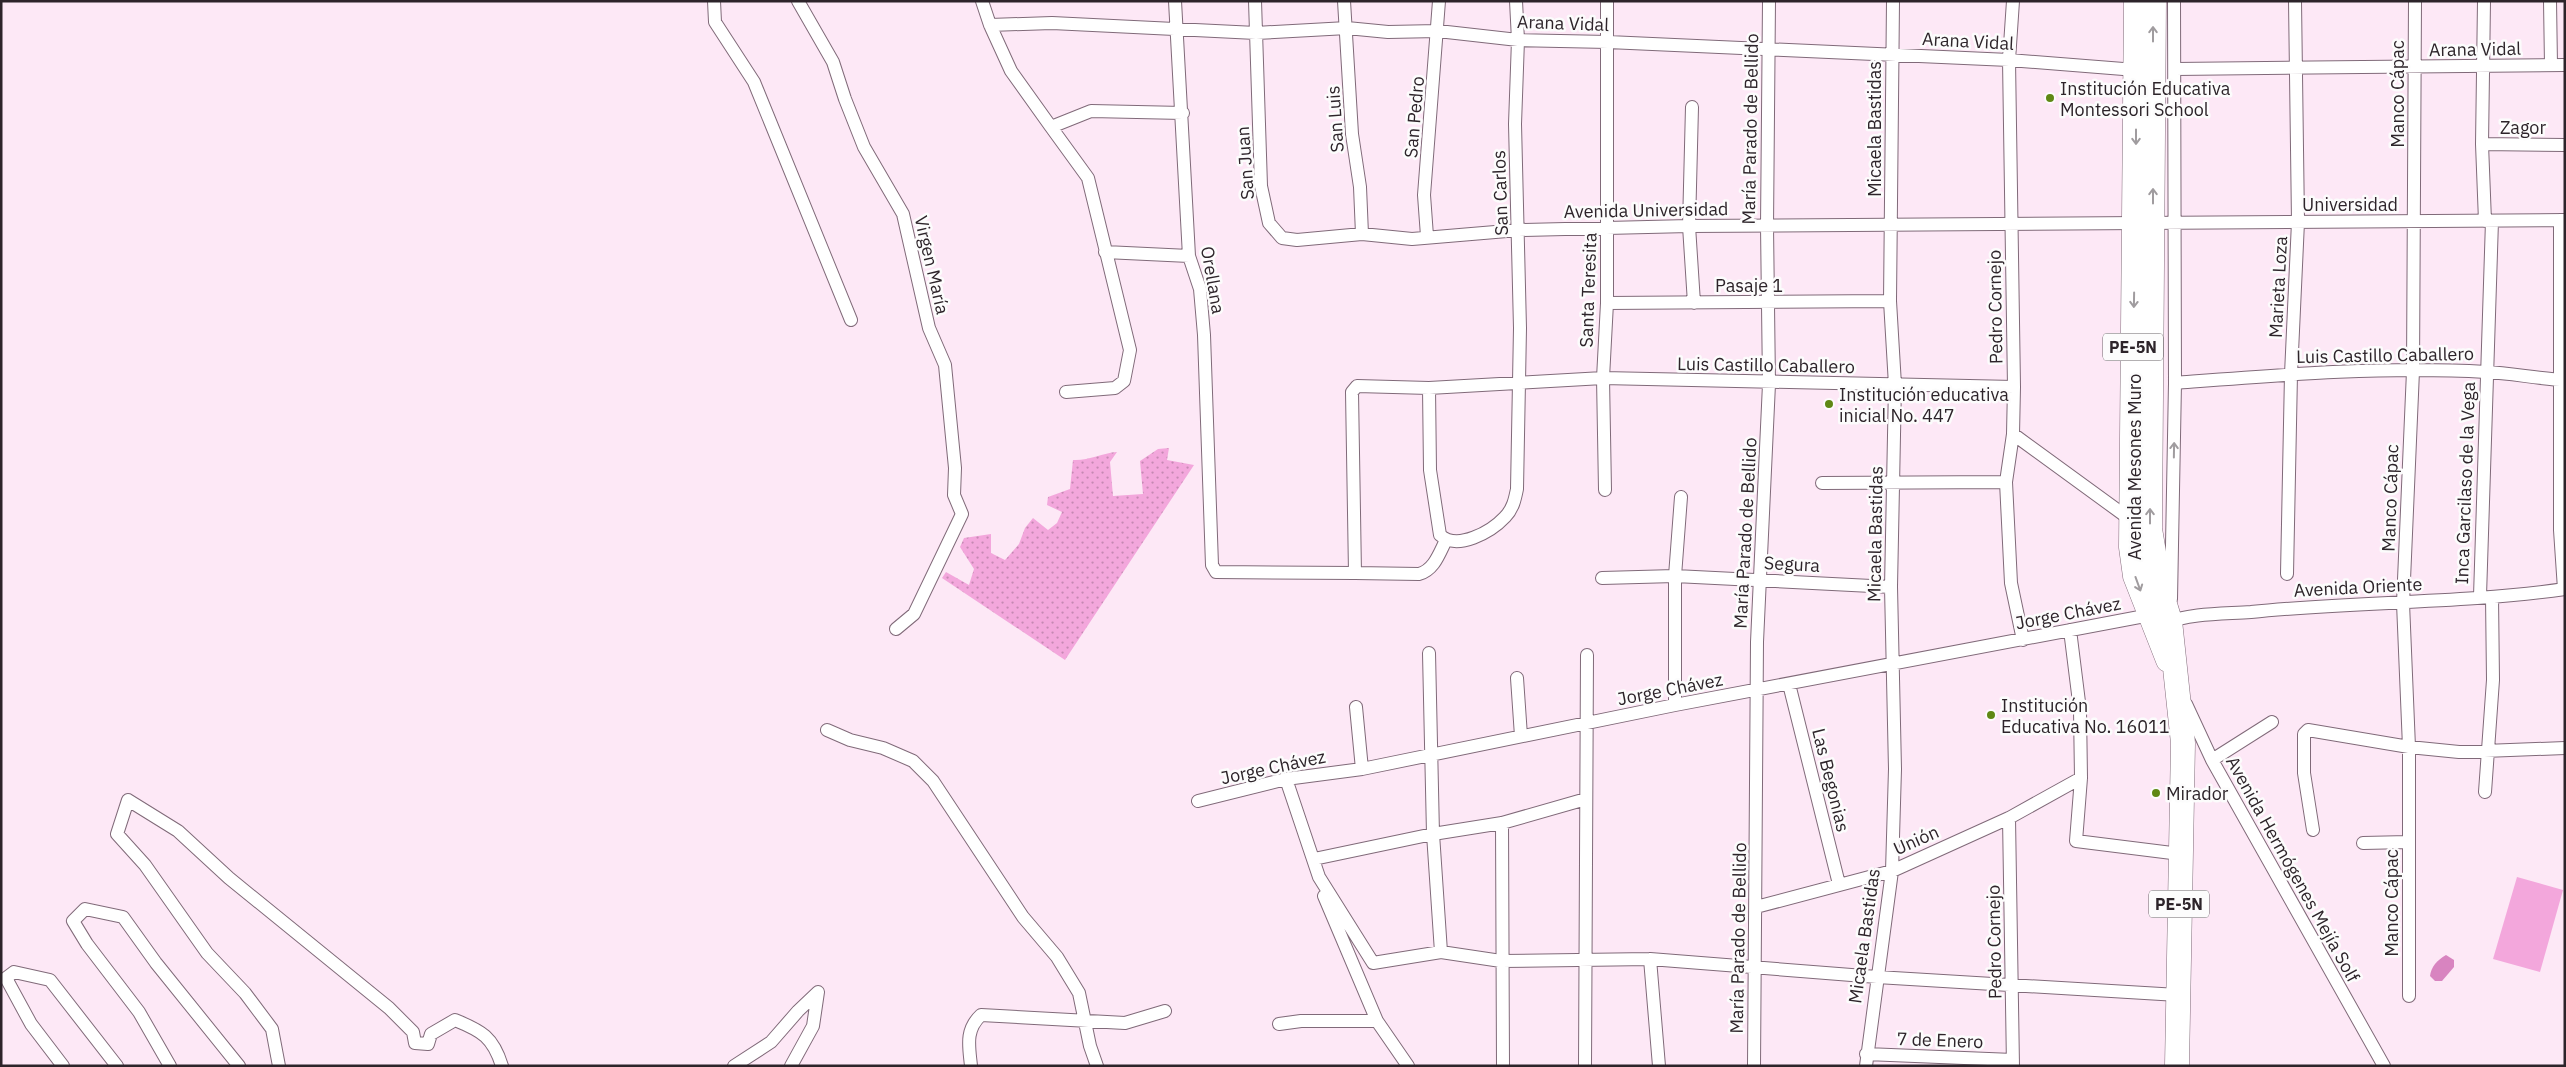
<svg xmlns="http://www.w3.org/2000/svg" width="2566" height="1067" font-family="'IBM Plex Sans',sans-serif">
<defs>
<pattern id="grass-dots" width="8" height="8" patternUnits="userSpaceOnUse" patternTransform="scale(1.25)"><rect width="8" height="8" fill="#f3a7dc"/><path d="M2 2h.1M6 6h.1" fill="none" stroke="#c588b3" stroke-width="1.8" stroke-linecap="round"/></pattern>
</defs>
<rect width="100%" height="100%" fill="#fde8f6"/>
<!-- grass -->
<path fill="url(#grass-dots)" d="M1169 448 1167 460 1194 465 1065 660 942 578 946 572 969 585 974 569 960 547 964 538 991 534V553L1005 560 1019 544 1025 528 1033 518 1048 530 1057 523 1062 512 1047 505 1048 497 1070 489 1073 460C1088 461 1102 453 1117 452L1110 462 1113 496 1143 494 1140 461 1158 449Z"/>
<!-- garden -->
<path fill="#f3a7dc" d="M2517 877 2563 890 2540 972 2493 959Z"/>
<!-- water -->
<path fill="#d884c0" d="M2446 955 2454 960V967L2442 981H2435L2430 976C2431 967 2437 960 2446 955Z"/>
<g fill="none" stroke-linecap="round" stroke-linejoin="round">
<defs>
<path id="street" d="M714 1 715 22 754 82 851 320
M798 1 833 62 845 99 864 147 903 214 929 328 945 365 955 468 954 495 962 514 914 614 896 629
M982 1 990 25 1011 71 1051 127 1091 111 1183 113
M1175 1 1189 256 1200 289 1204 335 1212 565 1216 572 1355 573 1352 392 1357 386 1429 388 1603 378 2014 387
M1255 1 1261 186 1269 223 1282 238 1297 240 1362 234 1412 239 1519 230 1689 226 2565 220
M1344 1 1352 134 1360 187 1362 234
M2013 1 2009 60 2014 387 2013 434 2006 482 2011 583 2023 640
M2484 1 2482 144 2485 221
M2550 1 2551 65
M990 25 1052 23 1256 33 1347 28 1388 32 1438 31 1518 40 1608 42 2009 60 2136 70
M2175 69 2565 65
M1692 107 1689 226 1694 303
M1051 127 1088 178 1130 350 1124 381 1115 388 1066 392
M2482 144 2565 145
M2560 220V530L2564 589
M1427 236 1424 195 1439 1
M1105 252 1189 256
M1607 303 1890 301
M2175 383C2278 375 2382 366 2486 372 2512 373 2538 379 2565 380
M1429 388 1430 470 1440 535C1457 551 1491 532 1505 517 1513 509 1515 499 1517 489L1520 328 1515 124 1518 40 1516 1
M2013 434 2131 520
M1822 483 2006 482
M1605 490 1603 378 1607 303V1
M1355 573 1419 574C1434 570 1439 554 1446 540
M2287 574 2291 374 2298 222 2295 1
M1602 578 1675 576 1891 587
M2480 596 2492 221
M2171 599 2175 383 2174 1
M2165 623C2191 613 2224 614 2251 612 2356 601 2461 604 2565 589
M2070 630 2080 710 2081 778 2076 841 2180 854
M1429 653 1433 834 1441 952
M1517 678 1521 736
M1789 684 1839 884
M2186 704 2212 760 2384 1066
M1675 705V576L1681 497
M1356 707 1362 769
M827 730 850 740 883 748 913 761 933 781 1023 917 1057 957 1079 993 1090 1046 1097 1066
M2212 760 2272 722
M1286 779 1319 877 1373 963 1441 952 1501 961 1650 959 1877 977 2178 995
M2485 792 2493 680 2492 597
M1198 801 1286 779 1362 769 1675 705 2150 615
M2009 818 2013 1066
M1502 823 1503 1066
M2313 830 2304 773V734L2308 730 2409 747 2459 752 2565 748
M2363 843 2408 842
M1314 859 1433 834 1502 823 1586 799
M1324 896 1377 1021 1408 1066
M1756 907 1892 871 2009 818 2081 778
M1650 959 1659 1066
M2409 996V747L2403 603 2413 371 2415 1
M1279 1024 1301 1021H1377
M1866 1054 2013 1060
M63 1066 31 1024 6 978 14 972 50 980 117 1066
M170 1066 139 1012 87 944 73 921 85 909 123 917 156 963 239 1066
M279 1066 272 1029 245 993 207 953 145 865 117 834 128 800 178 831 229 878 389 1008 413 1032 415 1043 428 1044 431 1034 455 1020C482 1031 493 1037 502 1066
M734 1066 771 1042 798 1011 818 992 813 1026 791 1066
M971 1066C969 1046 965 1030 981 1015L1125 1023 1165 1011
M1585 1066 1587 655
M1754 1066 1757 642 1769 384 1767 226 1769 1
M1866 1066 1892 871 1895 769 1891 587 1895 385 1890 301 1893 1"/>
<path id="highway" d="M2136 1 2131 547 2135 576 2168 660
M2154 1 2150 529 2160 588 2170 621 2183 743 2177 1066"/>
</defs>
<!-- street casing -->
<use href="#street" stroke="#806a79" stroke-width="14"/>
<!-- highway casing -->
<use href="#highway" stroke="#806a79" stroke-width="25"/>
<!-- street -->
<use href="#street" stroke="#fff" stroke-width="12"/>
<!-- highway -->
<use href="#highway" stroke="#fff" stroke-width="24"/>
</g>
<!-- one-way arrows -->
<defs><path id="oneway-shaft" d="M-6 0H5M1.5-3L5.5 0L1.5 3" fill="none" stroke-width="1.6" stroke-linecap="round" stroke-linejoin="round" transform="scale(1.25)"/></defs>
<g stroke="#a09c9f">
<use href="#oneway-shaft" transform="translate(2153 34) rotate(-90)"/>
<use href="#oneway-shaft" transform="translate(2136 137) rotate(90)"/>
<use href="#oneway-shaft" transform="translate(2153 196) rotate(-90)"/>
<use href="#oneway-shaft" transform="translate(2134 300) rotate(91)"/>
<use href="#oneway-shaft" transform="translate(2174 450) rotate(-89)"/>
<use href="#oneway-shaft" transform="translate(2150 516) rotate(-90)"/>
<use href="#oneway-shaft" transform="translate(2138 584) rotate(70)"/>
</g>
<!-- markers -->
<g fill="#5f8814" stroke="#fcfcfc" stroke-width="2">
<circle cx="2050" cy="98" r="5"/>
<circle cx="1829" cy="404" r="5"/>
<circle cx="1991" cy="715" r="5"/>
<circle cx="2156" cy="793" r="5"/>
</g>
<g text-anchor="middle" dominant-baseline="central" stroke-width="5" stroke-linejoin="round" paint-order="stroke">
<!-- shield labels -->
<g fill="#fcfcfc" stroke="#6b6569" stroke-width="1">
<rect x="2103" y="333.5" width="60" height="27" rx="4"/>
<rect x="2149" y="890.5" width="60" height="27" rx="4"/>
</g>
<g font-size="16" font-weight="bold" fill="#2d242a">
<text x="2133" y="347">PE-5N</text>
<text x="2179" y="904">PE-5N</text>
</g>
<!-- street labels -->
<g font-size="18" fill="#2d242a" stroke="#fcfcfc">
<text transform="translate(1563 23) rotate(2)">Arana Vidal</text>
<text transform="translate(1968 41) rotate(3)">Arana Vidal</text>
<text transform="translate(2475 49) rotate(-1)">Arana Vidal</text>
<text transform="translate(2397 94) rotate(-90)">Manco Cápac</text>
<text transform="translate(1414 117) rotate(-85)">San Pedro</text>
<text transform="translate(1335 119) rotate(-94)">San Luis</text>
<text x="2523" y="127">Zagor</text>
<text transform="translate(1750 129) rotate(-89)">María Parado de Bellido</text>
<text transform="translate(1874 129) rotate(-90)">Micaela Bastidas</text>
<text transform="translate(1245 163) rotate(-94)">San Juan</text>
<text transform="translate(1500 193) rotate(-92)">San Carlos</text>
<text x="2350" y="204">Universidad</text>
<text transform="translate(1646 210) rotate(-1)">Avenida Universidad</text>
<text transform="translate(932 265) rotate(77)">Virgen María</text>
<text transform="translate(1213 280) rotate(80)">Orellana</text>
<text x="1749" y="285">Pasaje 1</text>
<text transform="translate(2278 287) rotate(-87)">Marieta Loza</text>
<text transform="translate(1588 290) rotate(-88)">Santa Teresita</text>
<text transform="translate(1995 307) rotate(-91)">Pedro Cornejo</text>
<text transform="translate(2385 355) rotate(-1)">Luis Castillo Caballero</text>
<text transform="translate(1766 365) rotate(1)">Luis Castillo Caballero</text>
<text transform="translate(2134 467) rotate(-90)">Avenida Mesones Muro</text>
<text transform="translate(2465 483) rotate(-88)">Inca Garcilaso de la Vega</text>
<text transform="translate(2390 498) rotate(-88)">Manco Cápac</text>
<text transform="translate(1745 533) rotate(-87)">María Parado de Bellido</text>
<text transform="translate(1875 534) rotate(-89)">Micaela Bastidas</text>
<text transform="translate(1792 564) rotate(3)">Segura</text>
<text transform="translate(2358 587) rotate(-3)">Avenida Oriente</text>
<text transform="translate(2068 613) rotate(-11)">Jorge Chávez</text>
<text transform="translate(1670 689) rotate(-11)">Jorge Chávez</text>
<text transform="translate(1273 767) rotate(-12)">Jorge Chávez</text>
<text transform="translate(1831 780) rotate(76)">Las Begonias</text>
<text transform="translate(1916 840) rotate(-24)">Unión</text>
<text transform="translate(2293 869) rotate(61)">Avenida Hermógenes Mejía Solf</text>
<text transform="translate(2391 903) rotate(-90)">Manco Cápac</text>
<text transform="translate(1864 936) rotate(-82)">Micaela Bastidas</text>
<text transform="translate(1738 938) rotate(-89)">María Parado de Bellido</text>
<text transform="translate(1994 942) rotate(-91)">Pedro Cornejo</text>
<text transform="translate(1940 1040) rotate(2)">7 de Enero</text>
</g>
<!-- poi labels -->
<g font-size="18" fill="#2d242a" stroke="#fcfcfc" text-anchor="start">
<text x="2060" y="88">Institución Educativa<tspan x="2060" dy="21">Montessori School</tspan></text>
<text x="1839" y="394">Institución educativa<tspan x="1839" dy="21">inicial No. 447</tspan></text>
<text x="2001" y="705">Institución<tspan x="2001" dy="21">Educativa No. 16011</tspan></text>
<text x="2166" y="793">Mirador</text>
</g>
</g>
<!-- border -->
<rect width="2566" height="1067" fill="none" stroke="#2d242a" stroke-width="5"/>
</svg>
